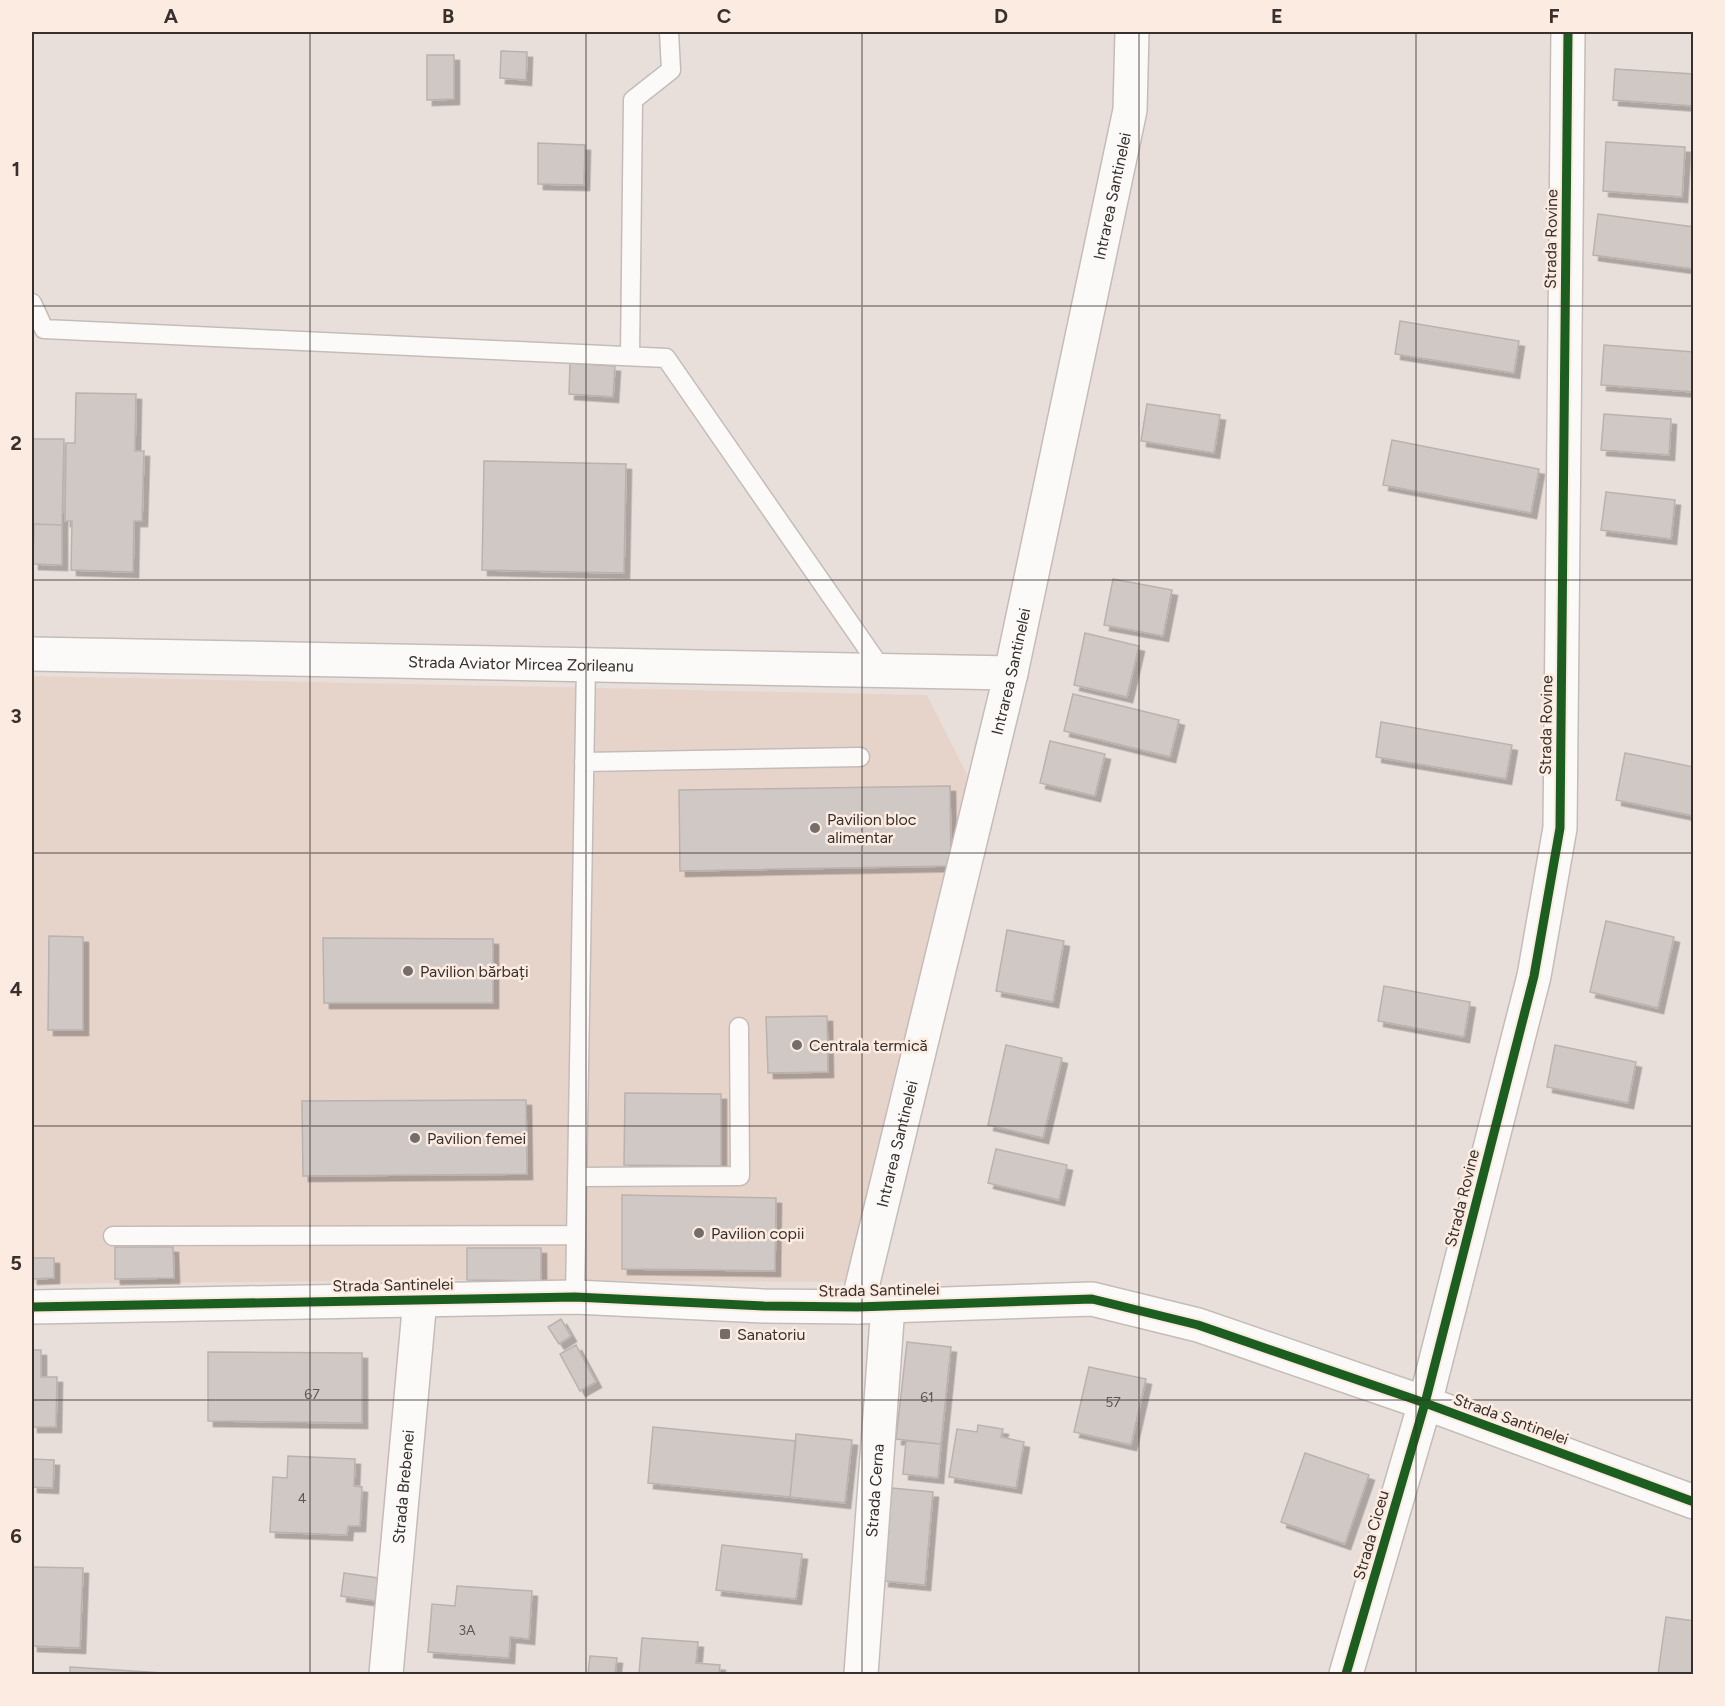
<svg xmlns="http://www.w3.org/2000/svg" width="1725" height="1706" font-family="Figtree,sans-serif">
<defs>
<filter id="shadow"><feDropShadow dx="5.5" dy="5.5" stdDeviation="0" flood-color="#0004"/></filter>
</defs>
<rect width="100%" height="100%" fill="#e9dfda"/>
<!-- built -->
<path fill="#e6d4cb" d="M32 676 927 695 975 790 849 1282 467 1280 32 1284Z"/>
<!-- building -->
<path fill="#d0c8c4" stroke="#b9b2ae" stroke-width="1.5" filter="url(#shadow)" d="M501 51 527 52 526 80 500 78Z
M427 55H454V99L427 100Z
M1615 69 1694 74V106L1613 100Z
M1606 142 1685 147 1682 197 1603 191Z
M538 143 585 145 584 185 538 184Z
M1598 214 1694 227V269L1593 255Z
M1400 321 1519 341 1514 373 1395 354Z
M1604 345 1694 352V392L1601 385Z
M570 363 615 366 613 397 569 394Z
M76 393 136 394 135 451H144L142 521H134L133 572 71 570 72 521H65L66 443H75Z
M1147 404 1220 415 1214 453 1141 441Z
M1604 414 1671 419 1669 455 1601 450Z
M32 439H64L62 525 32 524Z
M1392 440 1539 469 1531 513 1383 485Z
M484 461 626 464 624 573 482 570Z
M1606 492 1675 500 1671 539 1601 530Z
M34 524 62 525V565L33 564Z
M1113 579 1172 590 1163 636 1104 625Z
M1085 633 1139 646 1127 697 1074 685Z
M1073 694 1179 720 1170 757 1064 731Z
M1381 722 1512 745 1506 779 1376 757Z
M1050 741 1105 754 1095 796 1040 783Z
M1625 753 1694 767V816L1616 800Z
M950 786 951 866 680 871 679 790Z
M1606 921 1674 937 1658 1008 1590 992Z
M1007 930 1064 941 1053 1002 996 991Z
M49 936 83 937V1030H48Z
M323 938 493 939V1003H324Z
M1384 986 1470 1002 1464 1037 1378 1021Z
M827 1016 828 1072 768 1073 766 1017Z
M1006 1045 1062 1058 1043 1138 988 1125Z
M1555 1045 1636 1062 1628 1103 1547 1087Z
M625 1093 721 1094V1166L624 1165Z
M526 1100 527 1174 303 1176 302 1101Z
M996 1149 1067 1165 1059 1200 988 1183Z
M622 1195 776 1198 775 1271 622 1269Z
M115 1247H173L174 1278 115 1279Z
M467 1248H541V1281L467 1280Z
M32 1258H54V1278L32 1279Z
M561 1319 571 1336 559 1344 548 1327Z
M907 1342 951 1347 941 1444 896 1439Z
M576 1345 596 1382 580 1391 560 1354Z
M32 1350H41V1377H57L56 1427H32Z
M208 1352 362 1353V1423L208 1421Z
M1089 1367 1146 1379 1131 1445 1074 1432Z
M978 1425 1003 1429 1001 1437 1024 1442 1016 1488 949 1477 957 1429 977 1432Z
M653 1427 796 1441 790 1497 648 1483Z
M796 1434 852 1440 845 1503 790 1497Z
M906 1441 941 1444 938 1478 903 1474Z
M1305 1453 1369 1475 1345 1544 1281 1522Z
M288 1456 355 1459 354 1486 362 1487 360 1526H348L347 1535 270 1532 273 1477 287 1478Z
M32 1459 54 1460 53 1488 32 1487Z
M892 1488 933 1492 925 1585 883 1581Z
M722 1545 802 1554 796 1599 716 1590Z
M32 1567 83 1568 80 1648 32 1646Z
M344 1573 378 1578 375 1601 341 1596Z
M457 1586 532 1591 529 1639 510 1637 509 1658 428 1652 432 1604 455 1606Z
M1666 1617 1694 1621V1674H1658Z
M642 1638 698 1642 696 1663 720 1665 719 1674H639Z
M590 1656 617 1658 615 1674H588Z
M70 1667 163 1673V1674H70Z"/>
<g fill="none" stroke-linecap="round" stroke-linejoin="round">
<defs>
<path id="service" d="M32 303 44 329 666 358 883 671
M630 356 633 100 671 70 669 32
M584 762 860 757
M577 1177 740 1176 739 1027
M113 1236 576 1235
M575 1297 586 664"/>
<g id="minor">
<path id="s1" d="M32 654 1011 673"/>
<path id="s2" d="M857 1307 1011 673 1130 110 1132 32"/>
<path id="s3" d="M386 1674 420 1299"/>
<path id="s4" d="M861 1674 888 1306"/>
<path d="M1346 1674 1425 1403 1534 976 1560 828 1568 32"/>
</g>
<path id="tertiary" d="M32 1307 575 1297 764 1306 857 1307 1092 1299 1198 1325 1425 1403 1694 1502"/>
</defs>
<!-- service casing -->
<use href="#service" stroke="#c4bcb8" stroke-width="21"/>
<!-- minor casing -->
<use href="#minor" stroke="#c4bcb8" stroke-width="36"/>
<!-- tertiary casing -->
<use href="#tertiary" stroke="#c4bcb8" stroke-width="36"/>
<!-- service -->
<use href="#service" stroke="#fcfaf9" stroke-width="18"/>
<!-- minor -->
<use href="#minor" stroke="#fcfaf9" stroke-width="33"/>
<!-- tertiary -->
<use href="#tertiary" stroke="#fcfaf9" stroke-width="33"/>
<defs>
<path id="cycleway" d="M32 1307 575 1297 764 1306 857 1307 1092 1299 1198 1325 1425 1403 1694 1502
M1346 1674 1425 1403 1534 976 1560 828 1568 32"/>
</defs>
<!-- cycleway casing -->
<use href="#cycleway" stroke="#fcebe1" stroke-width="13"/>
<!-- cycleway -->
<use href="#cycleway" stroke="#1b5e20" stroke-width="9"/>
</g>
<!-- grid -->
<path fill="none" stroke="#37302c" stroke-width="1.5" stroke-opacity="0.55" d="M310 32V1674M586 32V1674M862 32V1674M1139 32V1674M1416 32V1674M32 306H1694M32 580H1694M32 853H1694M32 1126H1694M32 1400H1694"/>
<!-- markers -->
<g fill="#756d69" stroke="#fcebe1" stroke-width="2">
<circle cx="815" cy="828" r="6"/>
<circle cx="408" cy="971" r="6"/>
<circle cx="797" cy="1045" r="6"/>
<circle cx="415" cy="1138" r="6"/>
<circle cx="699" cy="1233" r="6"/>
<rect x="719" y="1328" width="12" height="12" rx="3"/>
</g>
<g text-anchor="middle" dominant-baseline="central" stroke-width="5" stroke-linejoin="round" paint-order="stroke">
<!-- number labels -->
<g font-size="14" fill="#5e5753">
<text x="312" y="1394">67</text>
<text x="927" y="1397">61</text>
<text x="1113" y="1402">57</text>
<text x="302" y="1498">4</text>
<text x="467" y="1630">3A</text>
</g>
<!-- street labels -->
<g font-size="16" fill="#37302c" stroke="#fcebe1">
<text stroke="none"><textPath href="#s2" startOffset="1140">Intrarea Santinelei</textPath></text>
<text transform="translate(1551 239) rotate(-89)">Strada Rovine</text>
<text stroke="none"><textPath href="#s1" startOffset="489">Strada Aviator Mircea Zorileanu</textPath></text>
<text stroke="none"><textPath href="#s2" startOffset="654">Intrarea Santinelei</textPath></text>
<text transform="translate(1546 725) rotate(-89)">Strada Rovine</text>
<text stroke="none"><textPath href="#s2" startOffset="168">Intrarea Santinelei</textPath></text>
<text transform="translate(1462 1198) rotate(-76)">Strada Rovine</text>
<text transform="translate(393 1285) rotate(-1)">Strada Santinelei</text>
<text transform="translate(879 1290) rotate(-1)">Strada Santinelei</text>
<text transform="translate(1511 1419) rotate(20)">Strada Santinelei</text>
<text stroke="none"><textPath href="#s3" startOffset="188">Strada Brebenei</textPath></text>
<text stroke="none"><textPath href="#s4" startOffset="184">Strada Cerna</textPath></text>
<text transform="translate(1371 1535) rotate(-74)">Strada Ciceu</text>
</g>
<!-- poi labels -->
<g font-size="16" fill="#37302c" stroke="#fcebe1" text-anchor="start">
<text x="827" y="819">Pavilion bloc<tspan x="827" dy="18">alimentar</tspan></text>
<text x="420" y="971">Pavilion bărbați</text>
<text x="809" y="1045">Centrala termică</text>
<text x="427" y="1138">Pavilion femei</text>
<text x="711" y="1233">Pavilion copii</text>
<text x="737" y="1334">Sanatoriu</text>
</g>
</g>
<!-- border -->
<rect width="1725" height="1706" fill="none" stroke="#fcebe1" stroke-width="66"/>
<rect x="33" y="33" width="1659" height="1640" fill="none" stroke="#37302c" stroke-width="2"/>
<g font-size="20" text-anchor="middle" font-weight="bold" fill="#37302c">
<text x="171" y="23">A</text>
<text x="448" y="23">B</text>
<text x="724" y="23">C</text>
<text x="1001" y="23">D</text>
<text x="1277" y="23">E</text>
<text x="1554" y="23">F</text>
<text x="16" y="176">1</text>
<text x="16" y="450">2</text>
<text x="16" y="723">3</text>
<text x="16" y="996">4</text>
<text x="16" y="1270">5</text>
<text x="16" y="1543">6</text>
</g>
</svg>
